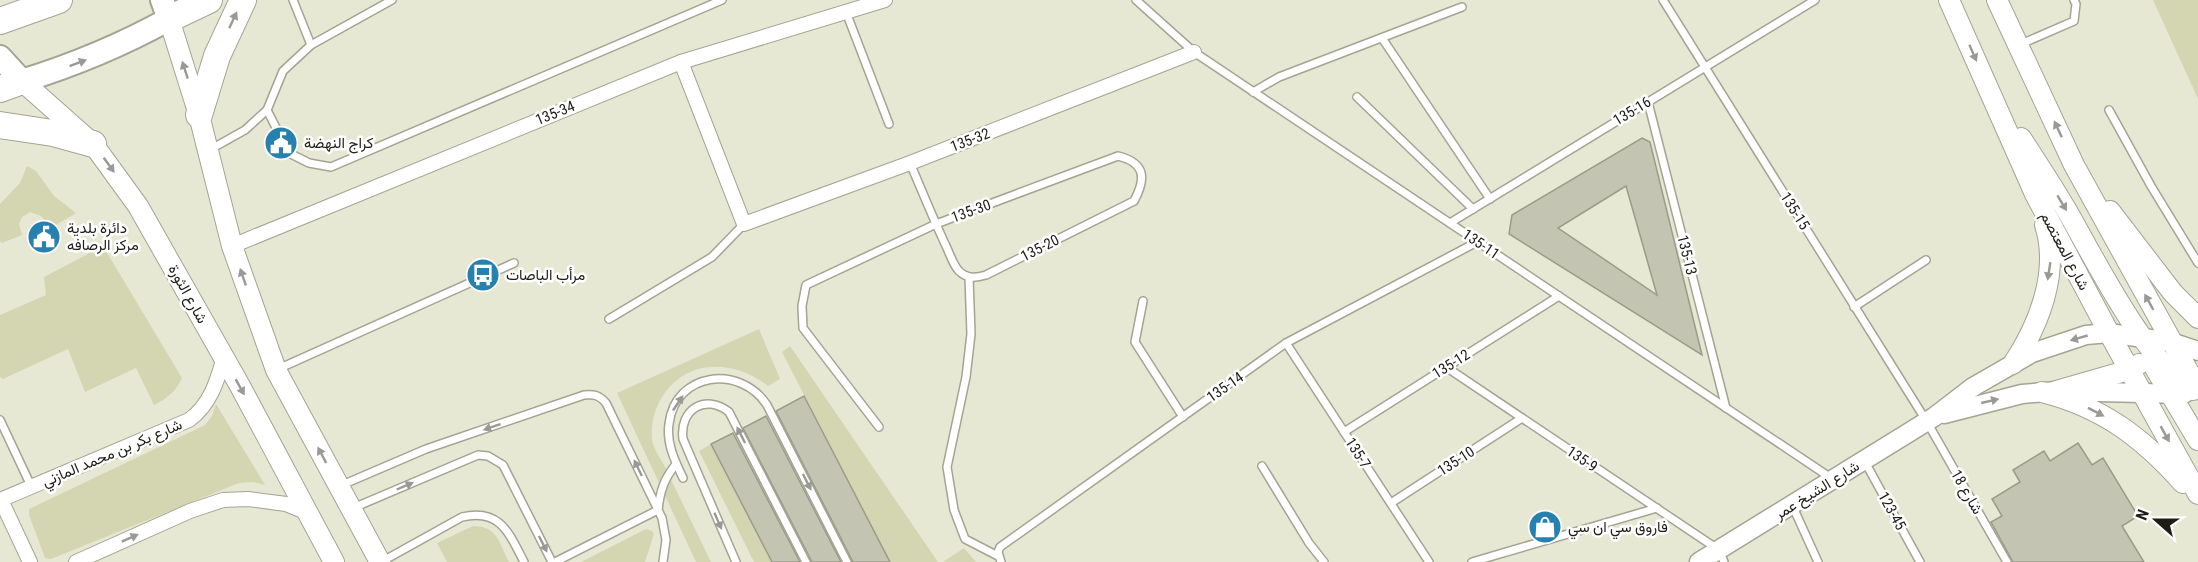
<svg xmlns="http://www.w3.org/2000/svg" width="2198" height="562" viewBox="0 0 2198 562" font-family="'Roboto Condensed',Vazirmatn,sans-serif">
<rect width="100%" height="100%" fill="#e7e8d4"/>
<g fill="#d4d6b2">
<path d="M2153,0H2198V99Z"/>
<path d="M27,166L36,171L54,196L76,213L51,228L41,216L30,212L22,217L19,224L22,235L2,243L0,241V204L20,183Z"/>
<path d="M103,246L182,378C176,391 168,398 154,405L136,368L85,392L68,349L3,379L0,377V315L46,295L44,277Z"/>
<path d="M759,329L780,379L768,386C747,370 721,362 695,370C667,380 650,409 652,438C652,447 661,459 665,467C680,499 696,530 711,562H696L617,393Z"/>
<path d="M790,346L938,562H890L782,352Z"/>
<path d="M216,404L265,485L253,482L239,483L51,559L45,558L29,515V509L205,425L212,416Z"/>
<path d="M711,444L772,562H754L699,451Z"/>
<path d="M473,526C498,526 499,543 509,562H447L437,543Z"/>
<path d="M646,529L652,531L654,534L645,562H581Z"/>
<path d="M964,548L976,562H943Z"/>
</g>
<g fill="#c3c5b2" stroke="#9a9b89" stroke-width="1.5" fill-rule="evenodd">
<path d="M1642,138L1650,142L1702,355L1509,234L1512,215ZM1626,186L1657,295L1558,228Z"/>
<path d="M804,396L890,562H853L776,411Z"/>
<path d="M766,416L841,562H812L743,428Z"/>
<path d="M733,433L800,562H772L711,444Z"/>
<path d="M2078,443L2092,465L2103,458L2138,516L2122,526L2144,562H2013L1991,522L2002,516L1992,499L2020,482L2013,470L2044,451L2050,461Z"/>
</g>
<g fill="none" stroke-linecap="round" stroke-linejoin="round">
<defs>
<g id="service">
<path d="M293,0L311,45"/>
<path d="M1136,0L1194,52L1831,478"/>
<path d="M1663,0L1927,422L2007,562"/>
<path d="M846,12L889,124"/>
<path d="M1382,38L1490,199"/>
<path d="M2021,44L2074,21L2076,4L2074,0"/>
<path d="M1253,92L1279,77L1462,7"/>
<path d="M1357,97L1473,209"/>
<path d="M1648,102L1726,408"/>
<path d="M267,110L289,153L309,163L331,167L722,0"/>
<path d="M2109,110L2151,186L2198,263"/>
<path d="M211,149L245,130L267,110L283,71L311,45L392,0"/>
<path d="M1450,223L1815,0"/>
<path d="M969,277L971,334L966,377L947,467L954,510L965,539L998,556"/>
<path d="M1143,301L1135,342L1183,417"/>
<path d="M1854,307L1926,260"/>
<path d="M609,319L712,257L744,224"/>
<path d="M1286,343L1429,562"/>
<path d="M1446,367L1719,550L1724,562"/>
<path d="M278,369L514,263"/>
<path d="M0,420L32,488"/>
<path d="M879,427L803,328L802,306L806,285L936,224L1118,156C1146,163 1146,179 1134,201L986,275C976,278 967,279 959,271C953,265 950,254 946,246C933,218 922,191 910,163"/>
<path d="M1344,432L1559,296"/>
<path d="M1865,462L1920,562"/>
<path d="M1262,466L1309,543L1324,562"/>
<path d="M683,478C675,461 666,443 669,424C675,372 740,364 767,405L847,562"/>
<path d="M342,485L426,449L584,395C594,394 599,395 606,403L662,518L666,540L663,562"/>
<path d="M1391,503L1522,418"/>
<path d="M1793,507L1818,562"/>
<path d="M353,508L478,455L488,456L503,465L552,562"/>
<path d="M381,562L462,517C500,508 509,533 524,562"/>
<path d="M555,562L658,510C660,491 664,479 676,464"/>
<path d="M736,562L683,439C679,410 705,393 729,412L806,562"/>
<path d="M1001,562L998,552L1000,547L1286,343L1477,242"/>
<path d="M1472,562L1657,508"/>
</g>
<g id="minor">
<path d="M681,62L744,224L910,163L1194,52"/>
<path d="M232,246L681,62L885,0"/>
<path d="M0,500L189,420C210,405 217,382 224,357"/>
<path d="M1,500L30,562"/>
<path d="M76,562L190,511L223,500L248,499L286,504L308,513"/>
</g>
<g id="tertiary">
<path d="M1944,414L2022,394L2056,391L2184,394"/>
<path d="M1699,562L1934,417L1973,387L2032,353L2086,335L2109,333L2171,342L2198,351"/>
</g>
<g id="secondary">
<path d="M1949,0L2035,194L2109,333L2198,494"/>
<path d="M1997,0L2074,165L2198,389"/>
<path d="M169,19L199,115L232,246L276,370L380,562"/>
<path d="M22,81L93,144L138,206L240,386L334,562"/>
<path d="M2021,138C2038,164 2055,190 2070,216C2096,262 2148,365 2193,390"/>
<path d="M2110,211L2173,293L2198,318"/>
<path d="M2013,364C2039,325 2060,272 2045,225"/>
<path d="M2155,368L2198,440"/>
<path d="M2056,391L2129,370L2139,364"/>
<path d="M2042,392C2102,407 2142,437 2183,483"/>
</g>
<path id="primary" d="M0,57L22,81C74,65 122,45 169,19L162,0"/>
<g id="motorway">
<path d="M169,19L209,0"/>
<path d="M0,21L59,0"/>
<path d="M0,89L22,81"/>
<path d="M199,115L217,56L243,0"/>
<path d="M0,125L53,133L93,144"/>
</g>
</defs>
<use href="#service" stroke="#a3a492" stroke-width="10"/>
<use href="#minor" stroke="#a3a492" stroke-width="16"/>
<use href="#tertiary" stroke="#a3a492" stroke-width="21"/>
<use href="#secondary" stroke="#a3a492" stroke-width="22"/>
<use href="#primary" stroke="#a3a492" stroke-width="26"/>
<use href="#motorway" stroke="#a3a492" stroke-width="28"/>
<use href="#service" stroke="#fff" stroke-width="7"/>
<use href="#minor" stroke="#fff" stroke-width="14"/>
<use href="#tertiary" stroke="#fff" stroke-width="18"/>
<use href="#secondary" stroke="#fff" stroke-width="20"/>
<use href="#primary" stroke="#fff" stroke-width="22"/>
<use href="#motorway" stroke="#fff" stroke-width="26"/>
</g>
<defs><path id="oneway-solid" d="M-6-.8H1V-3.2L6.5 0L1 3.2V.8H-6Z" transform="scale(1.5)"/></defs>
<g fill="#999996">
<use href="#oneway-solid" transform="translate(233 20) rotate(-65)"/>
<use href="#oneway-solid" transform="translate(1973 53) rotate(66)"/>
<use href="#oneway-solid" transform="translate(78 63) rotate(-21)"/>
<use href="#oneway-solid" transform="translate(185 70) rotate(-108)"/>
<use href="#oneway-solid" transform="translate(2058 129) rotate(-115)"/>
<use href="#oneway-solid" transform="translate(109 165) rotate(54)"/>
<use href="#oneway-solid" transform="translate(2062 203) rotate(59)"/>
<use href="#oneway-solid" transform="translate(2049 271) rotate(99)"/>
<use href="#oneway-solid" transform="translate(243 277) rotate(-109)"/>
<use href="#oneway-solid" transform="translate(2149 302) rotate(-119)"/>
<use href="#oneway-solid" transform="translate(2079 338) rotate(164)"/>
<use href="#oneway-solid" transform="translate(240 387) rotate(61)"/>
<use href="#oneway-solid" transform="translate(1990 401) rotate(-13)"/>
<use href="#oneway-solid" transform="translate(678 403) rotate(-56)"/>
<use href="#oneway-solid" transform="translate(2096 412) rotate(27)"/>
<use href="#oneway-solid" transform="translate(492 427) rotate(161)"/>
<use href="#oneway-solid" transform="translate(2165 434) rotate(61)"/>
<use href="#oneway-solid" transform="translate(741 435) rotate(-117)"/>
<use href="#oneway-solid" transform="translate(322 455) rotate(-118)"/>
<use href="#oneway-solid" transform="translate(638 468) rotate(-116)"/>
<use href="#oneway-solid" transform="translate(807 482) rotate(63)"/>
<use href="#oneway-solid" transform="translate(405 486) rotate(-23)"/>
<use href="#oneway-solid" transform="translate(718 521) rotate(66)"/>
<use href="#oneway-solid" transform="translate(130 538) rotate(-24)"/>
<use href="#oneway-solid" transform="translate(543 544) rotate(63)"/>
</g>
<defs>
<symbol id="civic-disc" viewBox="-11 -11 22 22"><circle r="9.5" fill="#2681af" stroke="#fff"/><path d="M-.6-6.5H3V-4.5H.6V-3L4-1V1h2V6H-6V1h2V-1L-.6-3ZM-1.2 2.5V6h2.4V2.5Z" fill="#fff"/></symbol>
<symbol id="bus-disc" viewBox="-11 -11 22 22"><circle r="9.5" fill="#2681af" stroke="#fff"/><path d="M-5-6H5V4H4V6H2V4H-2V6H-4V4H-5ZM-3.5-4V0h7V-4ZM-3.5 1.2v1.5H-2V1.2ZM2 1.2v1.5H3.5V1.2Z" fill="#fff"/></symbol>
<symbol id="shop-disc" viewBox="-11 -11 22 22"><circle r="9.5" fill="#2681af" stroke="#fff"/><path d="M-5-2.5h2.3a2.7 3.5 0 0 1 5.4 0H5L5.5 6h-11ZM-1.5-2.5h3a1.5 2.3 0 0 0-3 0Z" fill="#fff"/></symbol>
</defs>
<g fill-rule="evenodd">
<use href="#civic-disc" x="262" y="124" width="38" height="38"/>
<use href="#civic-disc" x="25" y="218" width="38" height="38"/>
<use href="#bus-disc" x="464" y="256" width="38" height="38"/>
<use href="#shop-disc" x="1526" y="508" width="38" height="38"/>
</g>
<g text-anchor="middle" stroke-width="5" stroke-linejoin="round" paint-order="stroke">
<g font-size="15" fill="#1d1d16" stroke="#fff">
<text transform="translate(1632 111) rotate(-31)" y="5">135-16</text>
<text transform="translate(555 113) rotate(-22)" y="5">135-34</text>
<text transform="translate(970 140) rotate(-21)" y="5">135-32</text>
<text transform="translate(971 211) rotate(-20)" y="5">135-30</text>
<text transform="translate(1795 211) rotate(58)" y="5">135-15</text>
<text transform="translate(1481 244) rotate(34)" y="5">135-11</text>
<text transform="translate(1040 248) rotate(-27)" y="5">135-20</text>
<text transform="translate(2065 251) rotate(62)" y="5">شارع المعتصم</text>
<text transform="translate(1687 255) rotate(76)" y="5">135-13</text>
<text transform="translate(188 294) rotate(61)" y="5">شارع الثورة</text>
<text transform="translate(1451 364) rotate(-32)" y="5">135-12</text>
<text transform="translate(1225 387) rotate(-35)" y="5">135-14</text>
<text transform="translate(112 453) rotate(-23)" y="5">شارع بكر بن محمد المازني</text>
<text transform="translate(1358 453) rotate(57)" y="5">135-7</text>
<text transform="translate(1582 459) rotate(34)" y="5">135-9</text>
<text transform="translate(1456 461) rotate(-33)" y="5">135-10</text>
<text transform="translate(1817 490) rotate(-32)" y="5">شارع الشيخ عمر</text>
<text transform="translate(1967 492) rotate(60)" y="5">شارع 18</text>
<text transform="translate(1892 511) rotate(61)" y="5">123-45</text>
</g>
<g font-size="15" fill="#1d1d16" stroke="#fff" text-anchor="start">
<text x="304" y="148">كراج النهضة</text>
<text x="67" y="233">دائرة بلدية<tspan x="67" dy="17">مركز الرصافه</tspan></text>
<text x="506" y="280">مرأب الباصات</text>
<text x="1568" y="532">فاروق سي ان سي</text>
</g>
</g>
<g transform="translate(2156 520) rotate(291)" stroke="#ffffff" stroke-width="4.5" paint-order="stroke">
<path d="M0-4.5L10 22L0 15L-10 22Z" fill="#1d1d16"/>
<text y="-9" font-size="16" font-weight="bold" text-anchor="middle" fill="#1d1d16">N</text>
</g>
</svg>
